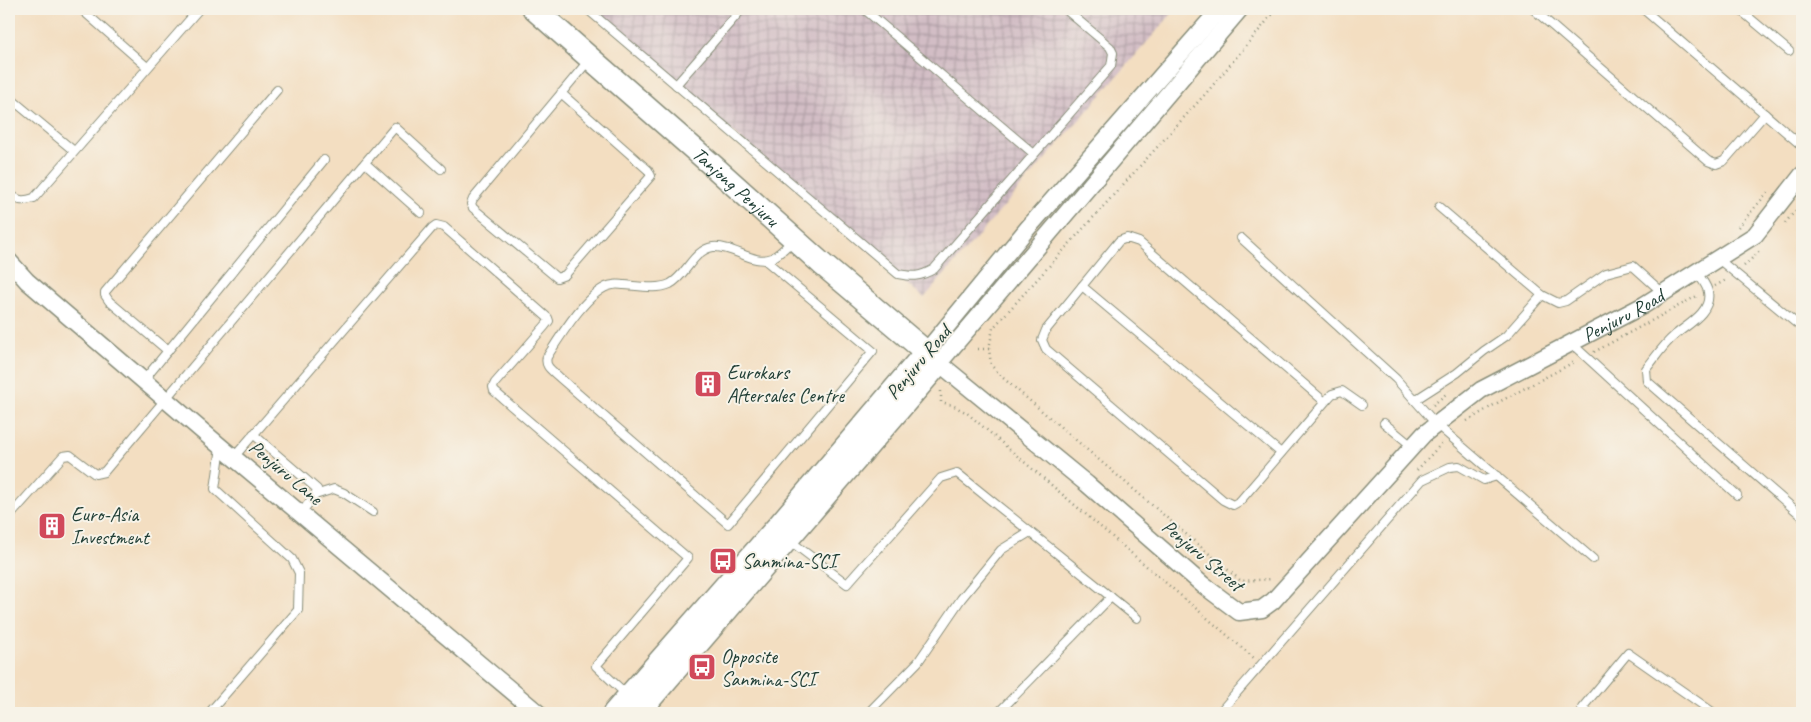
<svg xmlns="http://www.w3.org/2000/svg" width="1811" height="722" viewBox="0 0 1811 722" font-family="Caveat,sans-serif">
<defs>
<pattern id="industrial-grid" width="8" height="8" patternUnits="userSpaceOnUse" patternTransform="scale(1.25)"><rect width="8" height="8" fill="#d2bdc5"/><path d="M0 4h8M4 0v8" fill="none" stroke="#aa9ba1"/></pattern>
</defs>
<rect width="100%" height="100%" fill="#f7f3e8"/>
<filter id="ink" filterUnits="userSpaceOnUse"><feTurbulence type="fractalNoise" baseFrequency=".02" numOctaves="2"/><feDisplacementMap in="SourceGraphic" scale="10" xChannelSelector="R" yChannelSelector="G"/><feConvolveMatrix kernelMatrix="1 2 1 2 8 2 1 2 1" color-interpolation-filters="sRGB"/></filter>
<filter id="wash" filterUnits="userSpaceOnUse"><feTurbulence type="fractalNoise" baseFrequency=".0096" numOctaves="4" result="noise"/><feDisplacementMap in="SourceGraphic" scale="20" xChannelSelector="R" yChannelSelector="G"/><feGaussianBlur stdDeviation="1.12" result="paint"/><feColorMatrix in="noise" values="0 0 0 0 0 0 0 0 0 0 0 0 0 0 0 0 0 1.4 0 .05"/><feComposite in="paint" operator="in"/></filter>
<g filter="url(#wash)">
<rect width="100%" height="100%" fill="#f3dec1"/>
<path fill="url(#industrial-grid)" d="M590,9H1176L924,298Z"/>
</g>
<g filter="url(#ink)">
<g fill="none" stroke-linecap="round" stroke-linejoin="round">
<defs>
<g id="lane">
<path d="M81,9L147,67"/>
<path d="M587,9L898,274C913,277 920,277 934,269L1111,66L1113,53L1110,47L1065,9"/>
<path d="M864,9L1034,154"/>
<path d="M1533,9L1708,161L1716,164L1724,161L1765,114"/>
<path d="M1643,9L1802,146"/>
<path d="M1739,9L1789,51"/>
<path d="M676,85L742,9"/>
<path d="M561,93L648,170L651,176L565,275L557,278L473,208L471,204L473,199L589,60"/>
<path d="M9,97L74,151"/>
<path d="M365,163L421,213"/>
<path d="M9,193C18,201 22,202 34,198L199,9"/>
<path d="M1439,207L1542,295L1558,303L1566,301L1606,273L1633,266L1663,293"/>
<path d="M1241,238L1396,379L1436,424L1593,559"/>
<path d="M1717,258L1802,328"/>
<path d="M765,260L873,351L728,524L560,378C553,371 544,367 547,357C559,338 590,287 613,285C617,284 621,285 624,285C638,286 657,290 670,284C686,276 693,250 713,247C733,245 754,266 772,258C780,254 787,246 793,240"/>
<path d="M1697,272C1700,278 1707,285 1708,292C1712,313 1686,325 1674,336C1663,345 1655,358 1646,369L1647,381L1802,516"/>
<path d="M1082,286L1281,453"/>
<path d="M1571,343L1737,495"/>
<path d="M168,351L109,301L105,295V292L277,90"/>
<path d="M144,380L324,160"/>
<path d="M1415,400L1457,373L1484,351L1506,336L1542,295"/>
<path d="M1325,402L1139,242L1127,238L1119,241L1046,330L1042,340L1046,349L1223,500L1233,505L1240,501L1325,402L1332,394L1342,391L1362,405"/>
<path d="M1384,423L1413,447"/>
<path d="M253,434L317,489L315,495L301,513"/>
<path d="M234,457L432,228L436,225L444,227L548,318L549,321L545,326L495,383L493,387L494,391L688,558L596,666L627,695"/>
<path d="M315,495L334,489L344,493L373,512"/>
<path d="M9,517L63,456L70,455L95,474L104,472L395,127L441,169"/>
<path d="M789,540L847,584L941,478L957,473L1137,618"/>
<path d="M869,712L918,662L961,599L1001,550L1030,532"/>
<path d="M209,713L298,610L299,573L292,559L215,489L221,447"/>
<path d="M998,713L1111,597"/>
<path d="M1219,713L1422,480L1450,467L1459,466L1484,480L1497,476"/>
<path d="M1588,713L1582,708L1628,653L1714,713"/>
</g>
<g id="street">
<path id="s1" d="M1240,9L939,363L1087,484L1203,585L1239,612L1262,609L1273,601L1424,434L1481,390L1644,305L1755,235L1802,175"/>
<path d="M9,261L27,281L221,447L538,713"/>
<path d="M925,353L1027,229L1220,9"/>
</g>
<g id="secondary">
<path id="s2" d="M534,9L711,164L822,264L939,363L638,713"/>
<path d="M614,713L779,525L925,353"/>
</g>
</defs>
<use href="#lane" stroke="#898e7a" stroke-width="10"/>
<use href="#street" stroke="#898e7a" stroke-width="19"/>
<use href="#secondary" stroke="#898e7a" stroke-width="25"/>
<g stroke="#898e7a" stroke-width="2.5" stroke-dasharray="1 4" stroke-linecap="butt">
<path d="M1785,223L1802,203"/>
<path d="M1738,227L1769,191"/>
<path d="M1744,266L1762,249"/>
<path d="M1715,286L1728,279"/>
<path d="M978,349H989L991,365L1002,377L1241,581L1273,579"/>
<path d="M989,349L993,328L1208,91L1277,9"/>
<path d="M1594,352L1697,296"/>
<path d="M941,391V402L952,405L967,413L1254,658"/>
<path d="M1433,405L1446,394"/>
<path d="M1467,421L1499,402L1576,361"/>
<path d="M1417,470L1442,443"/>
</g>
<use href="#lane" stroke="#fff" stroke-width="8"/>
<use href="#street" stroke="#fff" stroke-width="16"/>
<use href="#secondary" stroke="#fff" stroke-width="22"/>
</g>
</g>
<defs>
<symbol id="building-square" viewBox="-11 -11 22 22"><rect x="-9" y="-9" width="18" height="18" rx="4" fill="#d1495b" stroke="#f7f3e8"/><path d="M-4-6H4V6H1V3H-1V6H-4ZM-2.5-4.3h1.7v1.8h-1.7ZM.8-4.3h1.7v1.8H.8ZM-2.5-1h1.7V.8h-1.7ZM.8-1h1.7V.8H.8Z" fill="#fff"/></symbol>
<symbol id="bus-square" viewBox="-11 -11 22 22"><rect x="-9" y="-9" width="18" height="18" rx="4" fill="#d1495b" stroke="#f7f3e8"/><path d="M-5-6H5V4H4V6H2V4H-2V6H-4V4H-5ZM-3.5-4V0h7V-4ZM-3.5 1.2v1.5H-2V1.2ZM2 1.2v1.5H3.5V1.2Z" fill="#fff"/></symbol>
</defs>
<g fill-rule="evenodd">
<use href="#building-square" x="692" y="368" width="32" height="32"/>
<use href="#building-square" x="36" y="510" width="32" height="32"/>
<use href="#bus-square" x="707" y="545" width="32" height="32"/>
<use href="#bus-square" x="686" y="651" width="32" height="32"/>
</g>
<g text-anchor="middle" stroke-width="4" stroke-linejoin="round" paint-order="stroke">
<g font-size="20" fill="#1f3d34" stroke="#f7f3e8">
<text dy="7" stroke="none"><textPath href="#s2" startOffset="269">Tanjong Penjuru</textPath></text>
<text dy="7" stroke="none"><textPath href="#s1" startOffset="1349">Penjuru Road</textPath></text>
<text transform="translate(918 362) rotate(-50)" y="7">Penjuru Road</text>
<text transform="translate(286 472) rotate(40)" y="7">Penjuru Lane</text>
<text transform="translate(1203 555) rotate(40)" y="7">Penjuru Street</text>
</g>
<g font-size="20" fill="#1f3d34" stroke="#f7f3e8" text-anchor="start">
<text x="727" y="379">Eurokars<tspan x="727" dy="23">Aftersales Centre</tspan></text>
<text x="71" y="521">Euro-Asia<tspan x="71" dy="23">Investment</tspan></text>
<text x="742" y="568">Sanmina-SCI</text>
<text x="721" y="663">Opposite<tspan x="721" dy="23">Sanmina-SCI</tspan></text>
</g>
</g>
<rect width="1811" height="722" fill="none" stroke="#f7f3e8" stroke-width="30"/>
</svg>
